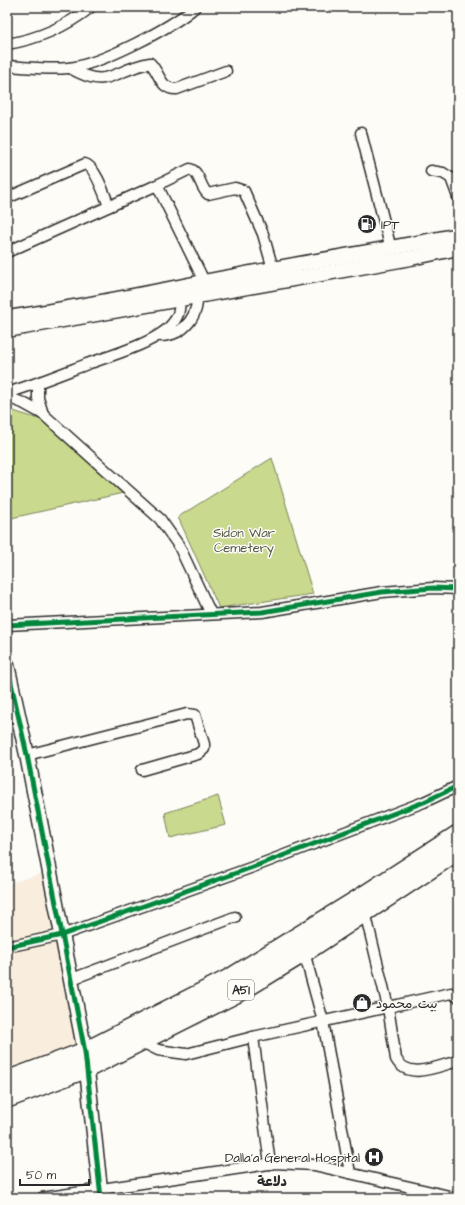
<svg xmlns="http://www.w3.org/2000/svg" width="465" height="1205" viewBox="0 0 465 1205" font-family="'Architects Daughter','Playpen Sans Arabic',sans-serif">
<rect width="100%" height="100%" fill="#fdfcf7"/>
<filter id="ink" filterUnits="userSpaceOnUse"><feTurbulence type="fractalNoise" baseFrequency=".025" numOctaves="2"/><feDisplacementMap in="SourceGraphic" scale="8" xChannelSelector="R" yChannelSelector="G"/><feConvolveMatrix kernelMatrix="1 2 1 2 8 2 1 2 1" color-interpolation-filters="sRGB"/></filter>
<g filter="url(#ink)">
<path fill="#f9eedd" d="M43,873L83,1047L7,1073V884Z"/>
<g fill="#c9d98d" stroke="#7a825c">
<path d="M7,409L42,420L123,493L7,519Z"/>
<path d="M272,458L313,594L219,608L178,517Z"/>
<path d="M218,796L226,825L170,838L165,813Z"/>
</g>
<g fill="none" stroke-linecap="round" stroke-linejoin="round">
<defs>
<g id="street">
<path d="M7,44C38,39 67,26 91,7"/>
<path d="M7,66C27,67 48,70 68,68C100,65 171,28 195,7"/>
<path d="M70,68C109,91 112,70 150,63C160,73 160,90 177,89L226,71"/>
<path d="M361,133L391,249"/>
<path d="M431,171L443,173L451,178L458,197"/>
<path d="M157,185L190,169C200,172 200,188 208,194L235,188L244,191L263,234L273,269"/>
<path d="M7,198L85,164C95,166 105,196 109,206"/>
<path d="M7,252L157,185L205,283"/>
<path d="M161,336C185,335 201,314 196,291"/>
<path d="M38,383V398L43,414"/>
<path d="M7,393C34,385 61,374 87,364C110,356 158,342 172,324C181,314 180,305 178,293"/>
<path d="M7,397L23,403L43,414L160,519L179,546L211,614"/>
<path d="M7,625L262,612L382,592L433,588L458,589"/>
<path d="M27,755L187,714L195,715L204,744V749L198,754L142,770"/>
<path d="M365,912L388,1007L396,1059C408,1081 438,1066 458,1061"/>
<path d="M7,947L62,935L253,867L424,802L458,786"/>
<path d="M304,952L323,1021L350,1173"/>
<path d="M72,979L235,917"/>
<path d="M253,1037L270,1164"/>
<path d="M140,1041L158,1050L186,1054L253,1037L451,993L458,997"/>
<path d="M42,1198L275,1163L314,1165L458,1198"/>
</g>
<g id="secondary">
<path d="M7,318C96,305 184,285 273,269C335,257 396,248 458,235"/>
<path d="M7,330L411,258L458,248"/>
<path d="M7,665L27,755L85,1052L101,1198"/>
</g>
<g id="highway">
<path d="M7,1081L85,1052L231,978L359,899L458,835"/>
<path d="M7,1098L87,1068L240,991L304,952L458,850"/>
</g>
</defs>
<use href="#street" stroke="#2b2b2b" stroke-width="13"/>
<use href="#secondary" stroke="#2b2b2b" stroke-width="17"/>
<use href="#highway" stroke="#2b2b2b" stroke-width="22"/>
<use href="#street" stroke="#fdfcf7" stroke-width="10"/>
<use href="#secondary" stroke="#fdfcf7" stroke-width="14"/>
<use href="#highway" stroke="#fdfcf7" stroke-width="19"/>
<defs>
<g id="cycleway">
<path d="M7,625L262,612L382,592L433,588L458,589"/>
<path d="M7,665L27,755L85,1052L101,1198"/>
<path d="M7,947L62,935L253,867L424,802L458,786"/>
</g>
</defs>
<use href="#cycleway" stroke="#fdfcf7" stroke-width="8"/>
<use href="#cycleway" stroke="#00873e" stroke-width="5"/>
</g>
</g>
<defs>
<symbol id="fuel-disc" viewBox="-11 -11 22 22"><circle r="9.5" fill="#2b2b2b" stroke="#fdfcf7"/><path d="M-5.5-6h7V0h2V4h1.3V-2.5L3-4.5l.8-.8L6-3V5H2.5V1h-1V6h-7ZM-4.2-4.7v3.2H.2V-4.7Z" fill="#fff"/></symbol>
<symbol id="shop-disc" viewBox="-11 -11 22 22"><circle r="9.5" fill="#2b2b2b" stroke="#fdfcf7"/><path d="M-5-2.5h2.3a2.7 3.5 0 0 1 5.4 0H5L5.5 6h-11ZM-1.5-2.5h3a1.5 2.3 0 0 0-3 0Z" fill="#fff"/></symbol>
<symbol id="hospital-disc" viewBox="-11 -11 22 22"><circle r="9.5" fill="#2b2b2b" stroke="#fdfcf7"/><path d="M-5-5h3v3.5h4V-5h3V5h-3V1.5h-4V5h-3Z" fill="#fff"/></symbol>
</defs>
<g fill-rule="evenodd">
<use href="#fuel-disc" x="356" y="213" width="22" height="22"/>
<use href="#shop-disc" x="351" y="992" width="22" height="22"/>
<use href="#hospital-disc" x="363" y="1146" width="22" height="22"/>
</g>
<g text-anchor="middle" stroke-width="3" stroke-linejoin="round" paint-order="stroke">
<rect fill="#fdfcf7" stroke="#6a6a68" stroke-width="1" x="228" y="980" width="26" height="20" rx="3"/>
<g font-size="12" font-weight="bold" fill="#2b2b2b">
<text x="241" y="994">A51</text>
</g>
<g font-size="13" fill="#2b2b2b" stroke="#fdfcf7" text-anchor="start">
<text x="381" y="229">IPT</text>
<text x="376" y="1008">بيت محمود</text>
<text x="360" y="1162" text-anchor="end">Dalla'a General Hospital</text>
</g>
<g font-size="13" fill="#525644" stroke="#fdfcf7">
<text x="244" y="537">Sidon War<tspan x="244" dy="15">Cemetery</tspan></text>
</g>
<g font-size="14" font-weight="bold" fill="#2b2b2b" stroke="#fdfcf7">
<text x="272" y="1186">دلاعة</text>
</g>
</g>
<rect width="465" height="1205" fill="none" stroke="#fdfcf7" stroke-width="24"/>
<rect x="12" y="12" width="441" height="1181" fill="none" stroke="#2b2b2b" stroke-width="1.5" filter="url(#ink)"/>
<path d="M20 1179v6h69v-6" fill="none" stroke="#2b2b2b" stroke-width="2"/>
<text x="26" y="1179" font-size="12" fill="#2b2b2b" stroke="#fdfcf7" stroke-width="3" paint-order="stroke">50 m</text>
</svg>
